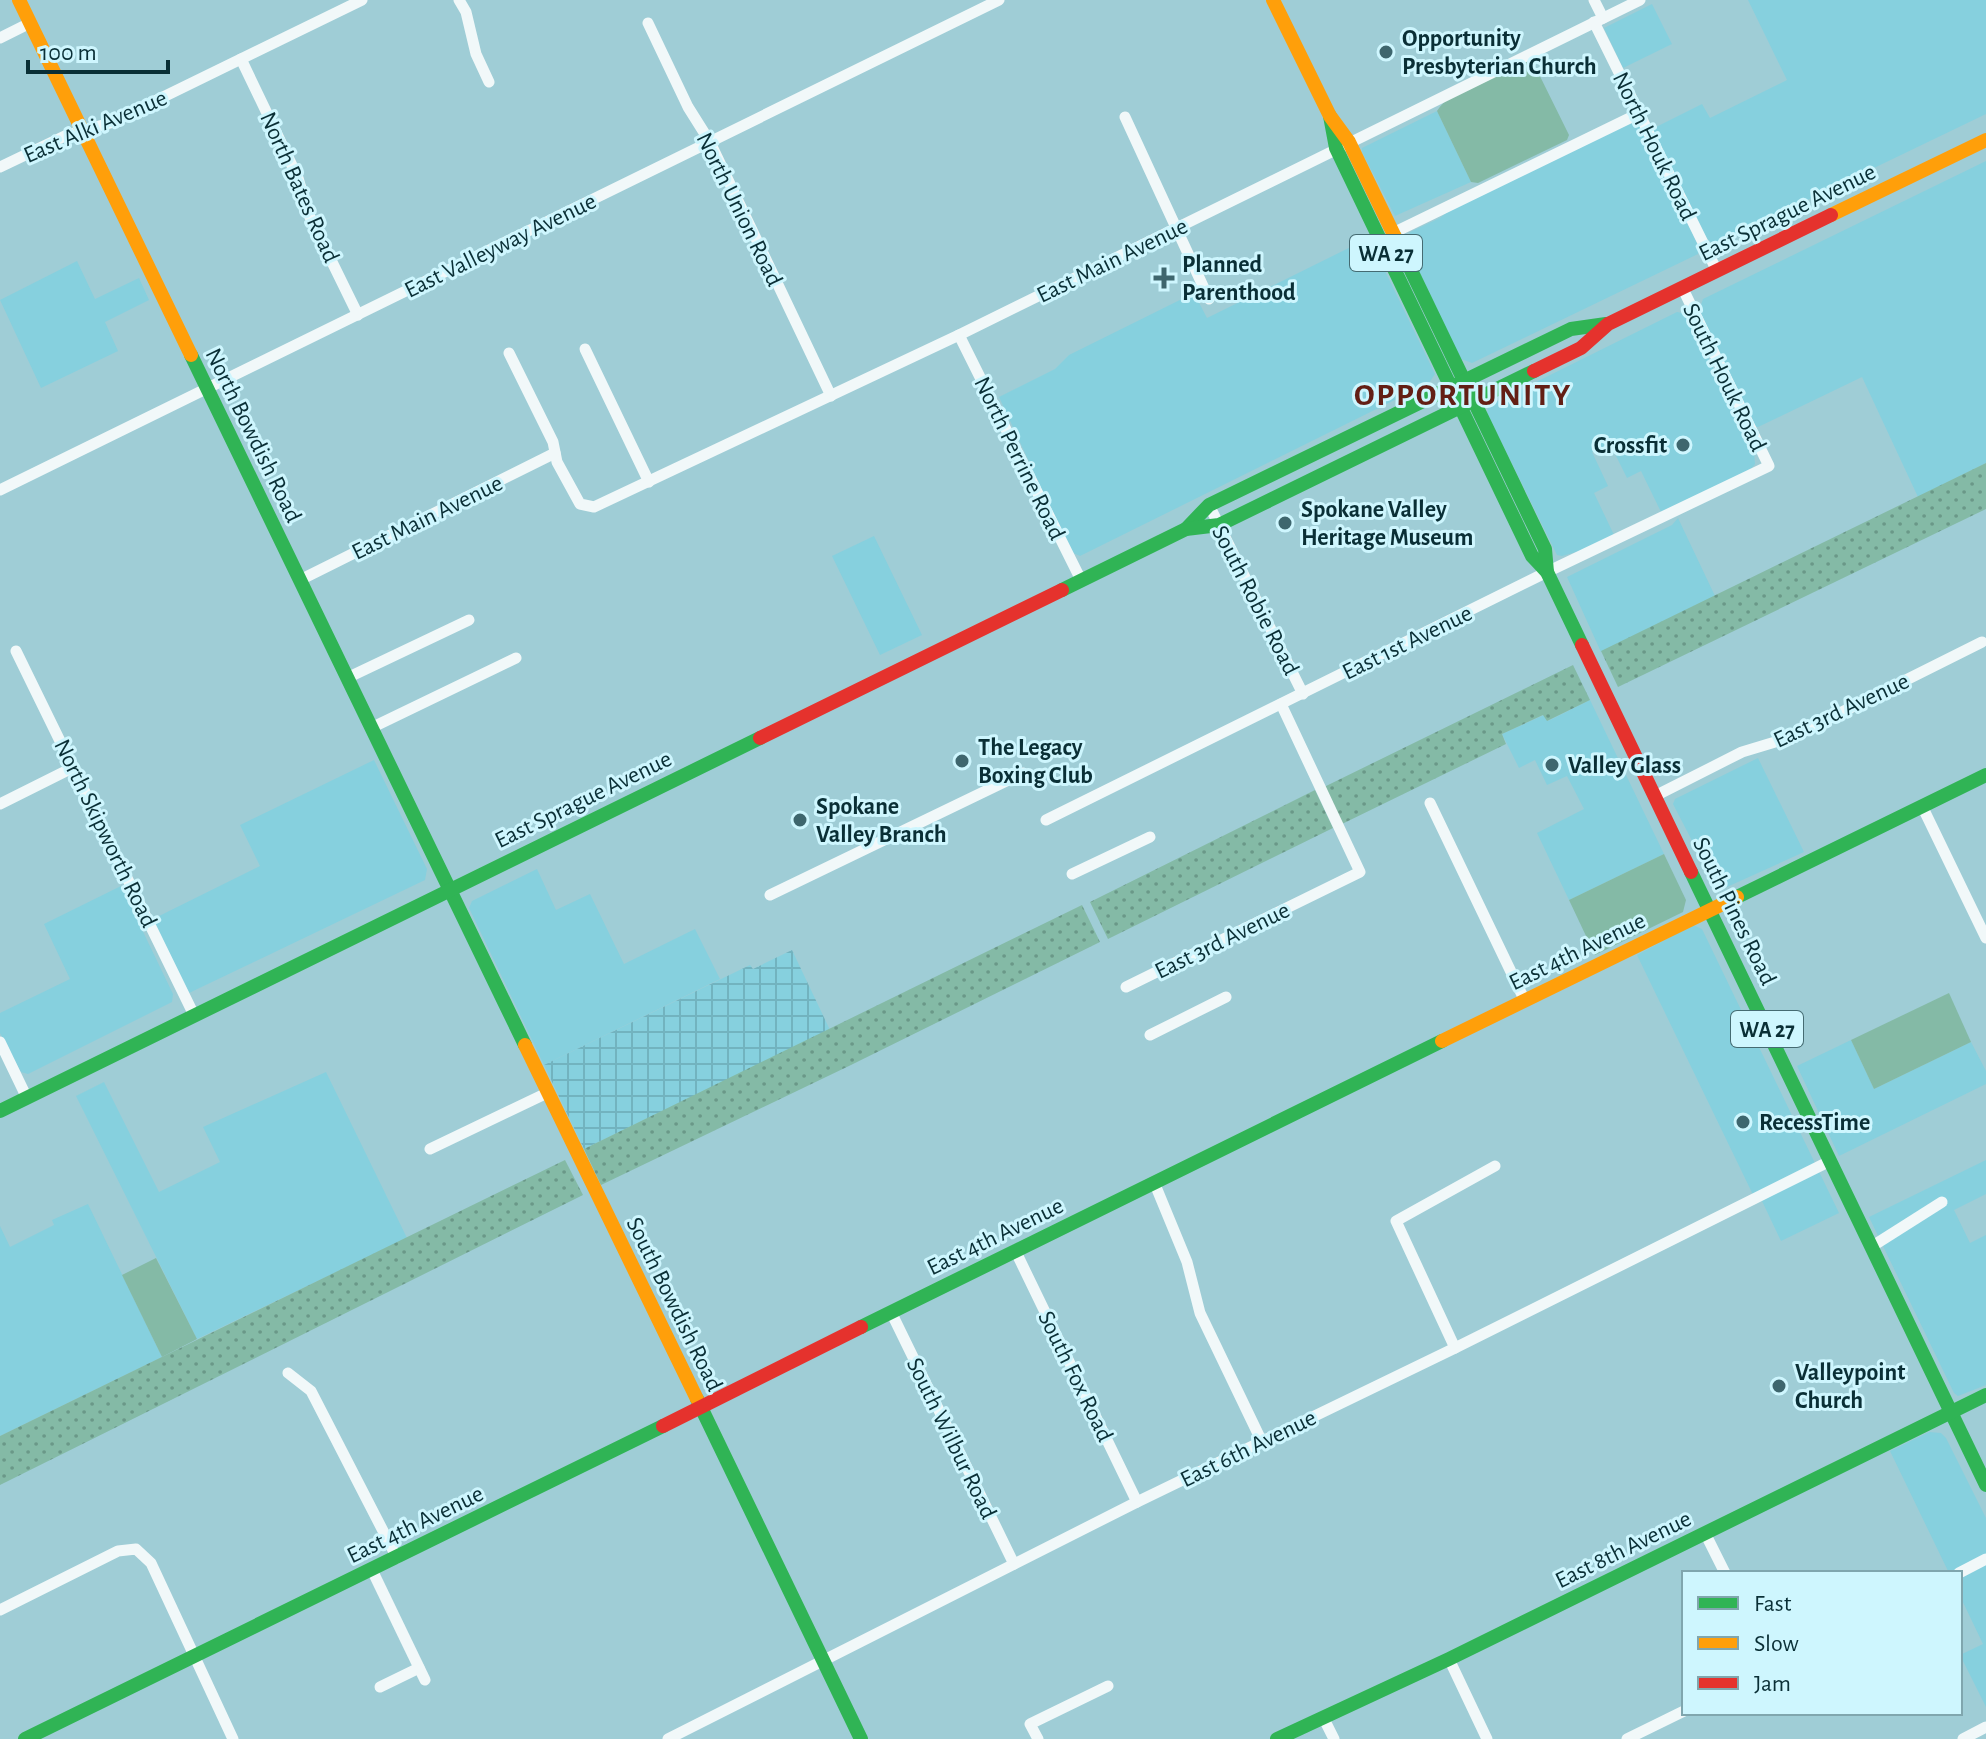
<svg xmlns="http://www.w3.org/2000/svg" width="1986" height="1739" viewBox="0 0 1986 1739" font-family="'Alegreya Sans',sans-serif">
<defs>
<pattern id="industrial-grid" width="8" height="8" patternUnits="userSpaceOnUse" patternTransform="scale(2)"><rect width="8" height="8" fill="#86d0de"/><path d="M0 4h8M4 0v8" fill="none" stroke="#72b3bf"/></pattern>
<pattern id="park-dots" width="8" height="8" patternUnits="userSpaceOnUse" patternTransform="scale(2)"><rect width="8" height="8" fill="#84baa6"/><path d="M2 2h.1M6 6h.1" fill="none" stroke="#6a9888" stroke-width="1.8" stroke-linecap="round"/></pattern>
</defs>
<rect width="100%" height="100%" fill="#9fcdd6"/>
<g fill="#86d0de">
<path d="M1748,0H1986V114L1714,245L1704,236L1652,129L1702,104L1710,118L1787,80Z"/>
<path d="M1652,4L1672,44L1623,68L1604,28Z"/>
<path d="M1437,111L1471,182L1395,216L1362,152V148Z"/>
<path d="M1630,122L1642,126L1698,245V254L1472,363L1461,359L1406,244L1410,232L1440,218L1456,205Z"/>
<path d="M1986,161V463L1918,497L1862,377L1758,427L1754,426L1699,311L1703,299Z"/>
<path d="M1369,238L1435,374L1429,383L1080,556L1071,552L999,397L1055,369L1069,355L1194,293L1207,318Z"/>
<path d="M77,261L95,299L139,278L149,300L105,322L118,351L41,388L0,300Z"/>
<path d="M1677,312L1687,314L1754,452L1755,464L1751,469L1661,512L1641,471L1627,478L1610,444L1592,452L1608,486L1594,493L1614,535L1583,550L1562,556L1557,555L1487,413L1488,406Z"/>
<path d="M1678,518L1715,596L1601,652L1567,577L1672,525Z"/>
<path d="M874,536L922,635L880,655L832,556Z"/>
<path d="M1590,700L1664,854L1569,900L1537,833L1584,809L1567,776L1547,785L1535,760L1519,768L1502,734L1544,715L1548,721Z"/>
<path d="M1758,758L1804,852L1718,891L1673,804L1675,799Z"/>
<path d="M374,760L427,869L425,880L189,993L151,920L260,866L240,825Z"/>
<path d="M537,869L556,910L590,894L624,964L695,929L720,979L544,1065L469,908L472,901Z"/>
<path d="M121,886L173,994L172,1002L28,1074L21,1072L0,1033V1013L70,979L44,924Z"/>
<path d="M1693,925L1702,929L1839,1213L1781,1241L1762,1201L1757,1203L1637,955Z"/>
<path d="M1851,1040L1874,1089L1971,1042L1986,1071V1084L1839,1156L1797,1066Z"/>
<path d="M326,1072L407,1238L197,1339L76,1096L104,1082L159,1192L220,1162L203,1127Z"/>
<path d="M1986,1160V1194L1954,1210L1970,1243L1986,1235V1385L1958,1396L1954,1393L1869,1217Z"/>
<path d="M88,1204L162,1357L0,1436V1226L10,1247L54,1225L52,1220Z"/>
<path d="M1929,1432L1941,1433L1946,1438L1986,1518V1707L1960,1655L1983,1644L1960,1596V1573H1949L1890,1451Z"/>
</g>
<path fill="url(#industrial-grid)" d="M792,950L830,1030L584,1149L544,1065L750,965L753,969Z"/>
<g fill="#84baa6">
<path d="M1530,56L1569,135L1567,140L1478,183L1471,182L1437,111C1451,88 1505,69 1530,56Z"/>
<path d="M1664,854L1686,900L1683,912L1595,955L1569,900Z"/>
<path d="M1949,993L1971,1042L1874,1089L1851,1040Z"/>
<path d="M156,1258L197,1339L162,1357L122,1275Z"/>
</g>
<g fill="url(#park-dots)">
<path d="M1986,463V509L1618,687L1601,651Z"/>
<path d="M1573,665L1590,700L1547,721L1543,715L1502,734L1506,744L1342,824L1324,787Z"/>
<path d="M1315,790L1333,828L1108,939L1090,902Z"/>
<path d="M1082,905L1100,942L851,1065L601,1185L584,1149Z"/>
<path d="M565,1160L583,1195L0,1485V1436Z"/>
</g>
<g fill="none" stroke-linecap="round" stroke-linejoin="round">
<g stroke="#f1f8f9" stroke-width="11">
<path d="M459,0L466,12L476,54L489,82"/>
<path d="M1594,0L1603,18"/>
<path d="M1594,22L1717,271"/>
<path d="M648,23L688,107L710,142L831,396"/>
<path d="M0,38L30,23"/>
<path d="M241,59L298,178L309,215L358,315"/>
<path d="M1125,117L1209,299"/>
<path d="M0,167L67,135L110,123L362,0"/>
<path d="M1393,233L1640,113"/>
<path d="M959,335L1081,580"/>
<path d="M585,349L649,482"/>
<path d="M509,353L553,442L557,462L580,504L594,507L959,335L1640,0"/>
<path d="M0,490L999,0"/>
<path d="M1209,505L1303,694"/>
<path d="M300,580L555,453"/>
<path d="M16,651L194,1015"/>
<path d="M347,678L469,620"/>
<path d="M371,728L516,658"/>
<path d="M1655,796L1742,752L1792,737L1982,642"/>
<path d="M1430,803L1525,1001"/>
<path d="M0,804L74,767"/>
<path d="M1922,806L1986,938"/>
<path d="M1046,820L1547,572L1769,466L1682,287"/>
<path d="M1072,874L1150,837"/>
<path d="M770,895L1023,773"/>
<path d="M1126,987L1360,872L1281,704"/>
<path d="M1150,1035L1226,997"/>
<path d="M0,1042L27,1098"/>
<path d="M430,1149L547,1093"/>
<path d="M1154,1182L1187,1262L1200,1313L1262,1442"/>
<path d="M1871,1247L1942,1202"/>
<path d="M1015,1250L1137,1502"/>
<path d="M891,1312L1014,1564"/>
<path d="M1455,1348L1396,1221L1495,1166"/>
<path d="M288,1373L311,1391L397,1558"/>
<path d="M1705,1533L1725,1573"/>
<path d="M372,1570L425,1680"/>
<path d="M1959,1573L1986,1559"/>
<path d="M0,1610L118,1551L136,1549L151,1563L233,1739"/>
<path d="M1449,1659L1487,1739"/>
<path d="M380,1687L419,1668"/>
<path d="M1323,1717L1334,1739"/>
<path d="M668,1739L1137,1502L1455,1348L1830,1161"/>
<path d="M1038,1739L1030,1724L1108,1686"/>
<path d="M1627,1739L1684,1711"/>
<path d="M1963,1739L1986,1727"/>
</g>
<g stroke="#30b455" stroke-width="14">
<path d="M1330,116L1336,148L1532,556L1547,572L1582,645"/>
<path d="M1395,237L1545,549L1547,572"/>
<path d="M191,355L525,1045"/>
<path d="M1186,529L1209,505L1571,329L1606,324"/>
<path d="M1062,590L1186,529L1219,525L1534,371"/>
<path d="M1691,872L1986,1485"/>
<path d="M1737,897L1986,775"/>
<path d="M0,1111L760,738"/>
<path d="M861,1327L1442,1041"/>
<path d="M697,1399L861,1739"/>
<path d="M25,1739L663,1426"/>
<path d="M1277,1739L1449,1659L1986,1395"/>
</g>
<g stroke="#ff9f0a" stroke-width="14">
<path d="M19,0L191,355"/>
<path d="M1273,0L1330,116L1349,142L1395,237"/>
<path d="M1831,215L1986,140"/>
<path d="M1442,1041L1737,897"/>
<path d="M525,1045L697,1399"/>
</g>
<g stroke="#e5322d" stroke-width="14">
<path d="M1534,371L1581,348L1608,324L1831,215"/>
<path d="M1582,645L1691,872"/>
<path d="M760,738L1062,590"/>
<path d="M663,1426L861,1327"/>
</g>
</g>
<g fill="#3e666e" stroke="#cef6fe" stroke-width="3">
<circle cx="1386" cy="52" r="8"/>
<path d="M1160 266h8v8h8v8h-8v8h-8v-8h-8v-8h8z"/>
<circle cx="1683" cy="445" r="8"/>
<circle cx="1285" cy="523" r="8"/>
<circle cx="962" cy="761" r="8"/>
<circle cx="1552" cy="765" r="8"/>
<circle cx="800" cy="820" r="8"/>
<circle cx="1743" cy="1122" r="8"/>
<circle cx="1779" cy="1386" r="8"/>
</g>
<g text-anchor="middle" stroke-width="6" stroke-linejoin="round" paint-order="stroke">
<g fill="#cef6fe" stroke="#456b72" stroke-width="2">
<rect x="1350" y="235" width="72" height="36" rx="6"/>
<rect x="1731" y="1011" width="72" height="36" rx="6"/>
</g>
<g font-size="22" font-weight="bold" fill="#0a2f36">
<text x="1386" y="261">WA 27</text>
<text x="1767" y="1037">WA 27</text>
</g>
<g font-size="24" font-weight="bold" fill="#0a2f36" stroke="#cef6fe" text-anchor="start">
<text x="1402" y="46">Opportunity<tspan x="1402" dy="28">Presbyterian Church</tspan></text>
<text x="1182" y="272">Planned<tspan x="1182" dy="28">Parenthood</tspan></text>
<text x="1667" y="453" text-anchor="end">Crossfit</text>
<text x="1301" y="517">Spokane Valley<tspan x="1301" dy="28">Heritage Museum</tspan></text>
<text x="978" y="755">The Legacy<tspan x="978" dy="28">Boxing Club</tspan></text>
<text x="1568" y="773">Valley Glass</text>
<text x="816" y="814">Spokane<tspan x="816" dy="28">Valley Branch</tspan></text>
<text x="1759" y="1130">RecessTime</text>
<text x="1795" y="1380">Valleypoint<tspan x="1795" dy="28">Church</tspan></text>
</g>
<g font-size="24" fill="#0a2f36" stroke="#cef6fe">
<text transform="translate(95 126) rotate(-23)" y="8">East Alki Avenue</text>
<text transform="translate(1655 146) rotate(64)" y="8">North Houk Road</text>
<text transform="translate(300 187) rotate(66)" y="8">North Bates Road</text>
<text transform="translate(740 209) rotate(64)" y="8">North Union Road</text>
<text transform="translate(1787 212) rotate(-26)" y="8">East Sprague Avenue</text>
<text transform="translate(500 245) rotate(-26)" y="8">East Valleyway Avenue</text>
<text transform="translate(1112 260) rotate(-26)" y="8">East Main Avenue</text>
<text transform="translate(1725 377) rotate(64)" y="8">South Houk Road</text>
<text transform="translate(254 435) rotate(64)" y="8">North Bowdish Road</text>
<text transform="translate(1020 458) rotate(64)" y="8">North Perrine Road</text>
<text transform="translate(427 517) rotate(-26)" y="8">East Main Avenue</text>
<text transform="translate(1256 600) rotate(63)" y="8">South Robie Road</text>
<text transform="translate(1407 642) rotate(-26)" y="8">East 1st Avenue</text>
<text transform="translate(1841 710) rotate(-25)" y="8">East 3rd Avenue</text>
<text transform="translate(583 799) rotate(-26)" y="8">East Sprague Avenue</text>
<text transform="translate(106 833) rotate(64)" y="8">North Skipworth Road</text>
<text transform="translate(1735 911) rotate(64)" y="8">South Pines Road</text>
<text transform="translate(1222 940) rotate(-26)" y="8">East 3rd Avenue</text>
<text transform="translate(1577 951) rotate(-26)" y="8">East 4th Avenue</text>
<text transform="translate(995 1236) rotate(-26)" y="8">East 4th Avenue</text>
<text transform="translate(675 1304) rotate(64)" y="8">South Bowdish Road</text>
<text transform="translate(1076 1376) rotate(64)" y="8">South Fox Road</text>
<text transform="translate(952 1438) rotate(64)" y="8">South Wilbur Road</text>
<text transform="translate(1248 1448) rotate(-26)" y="8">East 6th Avenue</text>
<text transform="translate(415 1524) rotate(-26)" y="8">East 4th Avenue</text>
<text transform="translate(1623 1549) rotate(-26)" y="8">East 8th Avenue</text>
</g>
<g font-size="32" font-weight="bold" letter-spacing="2" fill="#631f15" stroke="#cef6fe">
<text x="1463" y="405">OPPORTUNITY</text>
</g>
</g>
<rect x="1682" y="1571" width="280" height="144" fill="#cef6fe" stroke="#80a6ae" stroke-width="2"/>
<rect x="1698" y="1597" width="40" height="12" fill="#30b455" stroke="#80a6ae" stroke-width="2"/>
<text x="1754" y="1611" font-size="24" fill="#0a2f36">Fast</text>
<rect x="1698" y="1637" width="40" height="12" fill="#ff9f0a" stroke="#80a6ae" stroke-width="2"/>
<text x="1754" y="1651" font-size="24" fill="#0a2f36">Slow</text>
<rect x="1698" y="1677" width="40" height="12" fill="#e5322d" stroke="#80a6ae" stroke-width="2"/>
<text x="1754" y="1691" font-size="24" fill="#0a2f36">Jam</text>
<path d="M28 60v12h140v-12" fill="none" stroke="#0a2f36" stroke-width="4"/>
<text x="40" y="60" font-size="24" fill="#0a2f36" stroke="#cef6fe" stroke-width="6" paint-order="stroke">100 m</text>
</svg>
